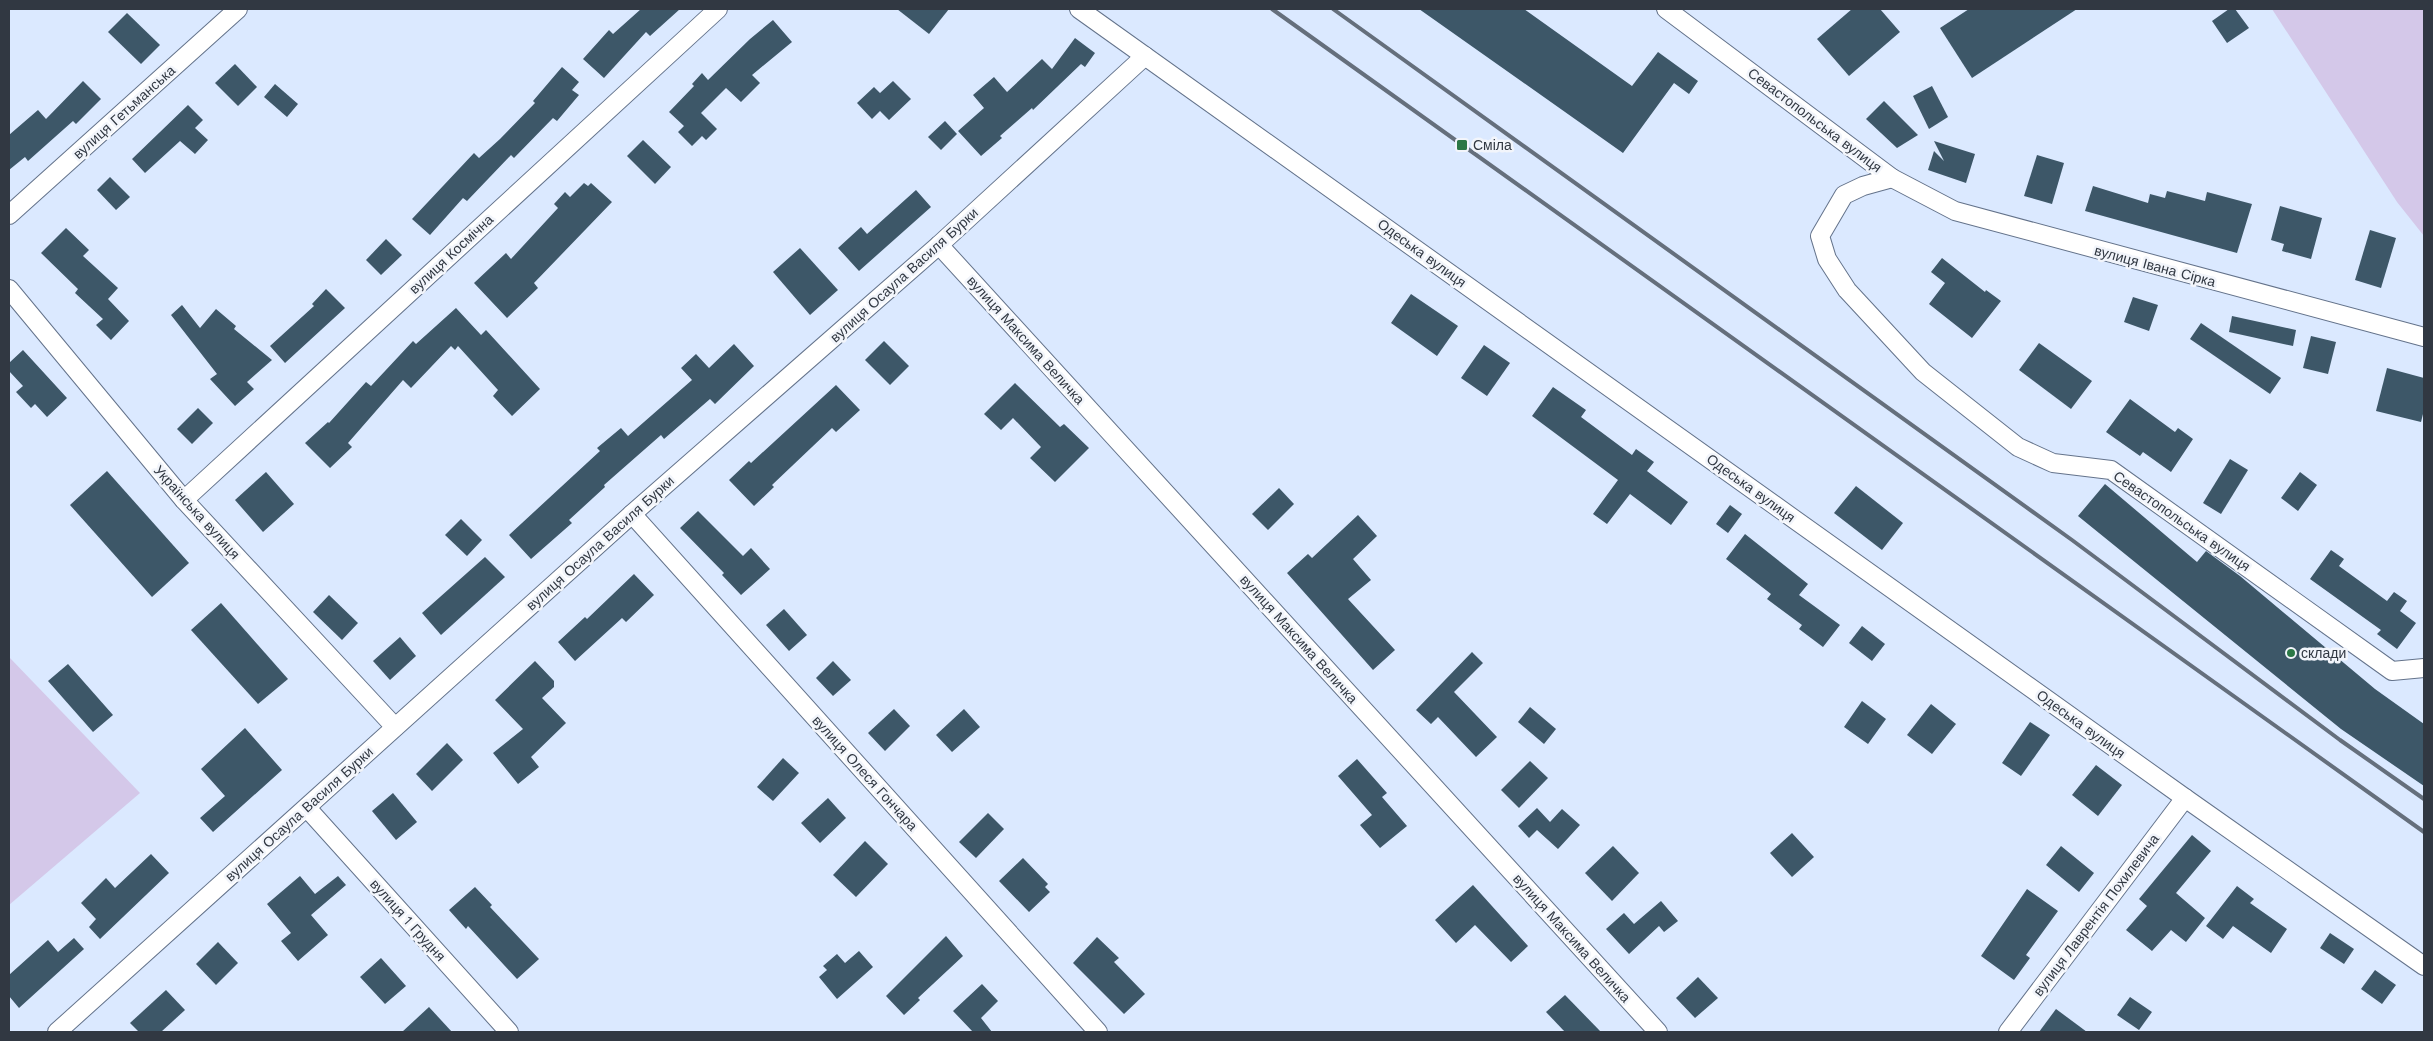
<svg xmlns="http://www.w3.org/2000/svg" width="2433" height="1041" viewBox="0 0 2433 1041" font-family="'Work Sans',sans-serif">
<rect width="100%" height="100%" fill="#dbe9ff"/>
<g fill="#d4c8e9">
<path d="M2272,9H2424V236L2397,202Z"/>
<path d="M9,657L140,793L9,905Z"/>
</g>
<g fill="#3d5768">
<path d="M641,9H680L650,36L646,32L604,78L583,59L609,30L613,34Z"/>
<path d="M897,9H949L929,34Z"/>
<path d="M1419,9H1524L1632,86L1658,52L1698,81L1689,94L1674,83L1623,153Z"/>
<path d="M1852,9H1880L1900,32L1849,76L1817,39Z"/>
<path d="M1969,9H2077L1972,78L1940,28Z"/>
<path d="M2229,9H2235L2249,28L2227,43L2212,21Z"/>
<path d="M127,13L160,45L141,64L108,32Z"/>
<path d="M773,20L792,42L752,75L760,83L741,102L726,88L701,113L717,129L706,140L702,136L692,146L678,132L684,126L669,112L694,86L692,84L702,73L708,80L750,39Z"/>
<path d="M1075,38L1095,53L1085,67L1081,64L1033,110L1032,108L1000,136L1002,138L981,156L958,131L984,108L973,95L994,77L1007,92L1042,59L1052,69Z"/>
<path d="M235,64L257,87L238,106L215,83Z"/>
<path d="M562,67L579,82L572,90L579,95L557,121L553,118L514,158L511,155L467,201L463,198L430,235L412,219L474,153L479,158L500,139L535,103L533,101Z"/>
<path d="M83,81L101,99L76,124L73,121L28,161L25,157L9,170V135L38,110L46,119Z"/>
<path d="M893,81L911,99L889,120L880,111L872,119L857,103L874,87L880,93Z"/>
<path d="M275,84L298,104L287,117L264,97Z"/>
<path d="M1932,86L1948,117L1929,129L1913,96Z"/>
<path d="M1884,101L1918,135L1897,148L1866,119Z"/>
<path d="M188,105L203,120L195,128L208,140L195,154L180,141L145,173L132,159Z"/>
<path d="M945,121L957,134L941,150L928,137Z"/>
<path d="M643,140L671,167L655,184L627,156Z"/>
<path d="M1934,141L1975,154L1966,183L1928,170L1934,151L1944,161Z"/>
<path d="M2037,155L2064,163L2052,204L2024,196Z"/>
<path d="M110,177L130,197L116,210L97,190Z"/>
<path d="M584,183L588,186L591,183L612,202L534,283L538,288L507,318L474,283L506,253L511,259L558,208L554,204L565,192L570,197Z"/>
<path d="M2093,186L2148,203L2150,194L2165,198L2167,191L2205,201L2207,192L2252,204L2237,253L2085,211Z"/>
<path d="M916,190L931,207L859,271L838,248L861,227L867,234Z"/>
<path d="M2280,206L2322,218L2311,259L2282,251L2284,244L2271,240Z"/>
<path d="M66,228L89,250L83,256L118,288L108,299L129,321L111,340L96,325L103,319L75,293L78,289L41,253Z"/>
<path d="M2370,230L2396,238L2381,288L2355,280Z"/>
<path d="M386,239L402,255L381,275L366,260Z"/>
<path d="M800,248L838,290L810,315L773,272Z"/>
<path d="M1942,258L1985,292L1986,290L2001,301L1972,338L1929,304L1945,283L1931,272Z"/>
<path d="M326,289L345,308L285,363L270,346L314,306L312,304Z"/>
<path d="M1411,294L1458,326L1437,356L1391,323Z"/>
<path d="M2133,297L2158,305L2149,331L2124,322Z"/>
<path d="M182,305L200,328L216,309L236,326L234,329L272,360L247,382L254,389L235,406L210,379L217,374L171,315Z"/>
<path d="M456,308L481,335L486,330L540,389L512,416L493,396L498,390L458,346L455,350L451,346L411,388L403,380L348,443L352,447L330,468L305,443L328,422L329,423L366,382L371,386L413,341L416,344Z"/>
<path d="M2232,316L2296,330L2293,346L2229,332Z"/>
<path d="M2201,323L2281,378L2270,394L2190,339Z"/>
<path d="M2311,336L2336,342L2328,374L2303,368Z"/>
<path d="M884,341L909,366L890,385L865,360Z"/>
<path d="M2039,343L2092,381L2071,409L2019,370Z"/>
<path d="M734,344L754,366L715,404L710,399L664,439L661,435L604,485L605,487L569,520L572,523L531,559L509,535L600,451L597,448L621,428L628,436L692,380L681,368L696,354L709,368Z"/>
<path d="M1484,345L1510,363L1487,396L1461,378Z"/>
<path d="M23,350L67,398L47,417L35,404L31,408L16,392L23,386L9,371V363Z"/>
<path d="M2387,368L2424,378V410L2421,422L2376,411Z"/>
<path d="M1015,383L1060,427L1064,424L1089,448L1055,482L1030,458L1041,447L1013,418L1001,430L984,414Z"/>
<path d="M836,385L860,410L836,432L832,428L772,485L774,487L754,506L729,480L749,461L751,463Z"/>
<path d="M1553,387L1586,410L1581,417L1632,455L1636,449L1654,462L1647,471L1688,502L1671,525L1630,494L1607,524L1593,514L1618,480L1532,416Z"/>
<path d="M2130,399L2175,432L2178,428L2193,439L2171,472L2143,452L2140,456L2106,432Z"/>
<path d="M198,408L213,423L192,444L177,429Z"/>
<path d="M2230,459L2248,470L2221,514L2203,503Z"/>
<path d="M107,471L189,563L152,597L70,505Z"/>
<path d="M266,472L294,504L263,532L235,500Z"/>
<path d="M2300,472L2317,485L2298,511L2281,498Z"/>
<path d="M2105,484L2197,562L2206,551L2240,576L2375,689L2424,724V786L2341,729L2078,516Z"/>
<path d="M1856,486L1903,523L1882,550L1834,513Z"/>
<path d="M1279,488L1294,504L1268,530L1252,514Z"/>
<path d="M1730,505L1742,514L1728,533L1716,524Z"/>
<path d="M698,511L743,556L751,548L770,569L741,595L722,575L724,573L680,528Z"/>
<path d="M1358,515L1377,536L1353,559L1371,580L1348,599L1395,650L1373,670L1287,573L1308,554L1312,558Z"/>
<path d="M461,519L482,540L467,556L445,535Z"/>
<path d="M1745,534L1808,584L1799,595L1840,625L1823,647L1799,629L1802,625L1767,599L1771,594L1726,559Z"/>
<path d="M2331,550L2344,559L2339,566L2387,601L2394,592L2407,601L2400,611L2416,623L2397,649L2377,634L2381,630L2310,579Z"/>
<path d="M485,557L505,577L441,635L422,613Z"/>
<path d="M634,574L654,595L626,622L622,618L575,661L558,642L585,617L587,619Z"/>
<path d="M329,595L358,623L342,640L313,612Z"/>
<path d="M221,603L288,679L258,704L191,630Z"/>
<path d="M784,609L807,635L789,651L766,625Z"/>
<path d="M1862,626L1885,644L1872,661L1849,643Z"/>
<path d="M400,637L416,656L390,680L373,661Z"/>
<path d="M1472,652L1483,663L1454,692L1497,737L1476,757L1438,717L1431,724L1416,710Z"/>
<path d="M535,661L554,681V687L542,698L566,723L531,757L539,767L518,784L493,753L523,729L495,700Z"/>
<path d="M833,661L851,680L833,696L816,678Z"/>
<path d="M68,664L113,715L93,732L48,681Z"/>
<path d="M1862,701L1886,719L1868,744L1844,727Z"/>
<path d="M1931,704L1956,724L1932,754L1907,735Z"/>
<path d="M1530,707L1556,729L1544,744L1518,722Z"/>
<path d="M894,709L910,726L885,751L868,733Z"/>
<path d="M964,709L980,727L952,752L936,735Z"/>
<path d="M2030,722L2050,735L2021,776L2002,763Z"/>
<path d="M245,728L282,770L213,832L200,818L225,796L201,769Z"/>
<path d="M447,743L463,760L432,791L416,774Z"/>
<path d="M783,758L799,773L773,801L757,787Z"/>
<path d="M1357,759L1387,793L1382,797L1407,826L1380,848L1360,825L1372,815L1338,776Z"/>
<path d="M1530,761L1548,778L1519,808L1501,790Z"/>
<path d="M2096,765L2122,785L2098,816L2072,795Z"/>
<path d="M393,793L417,822L396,840L372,811Z"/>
<path d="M828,798L846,818L820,843L801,823Z"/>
<path d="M1537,808L1550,822L1562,809L1580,825L1558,849L1537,830L1529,838L1518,826Z"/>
<path d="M988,813L1004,829L976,858L959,842Z"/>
<path d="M1792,833L1814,857L1792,877L1770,853Z"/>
<path d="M2192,835L2211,851L2176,893L2205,918L2186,942L2171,930L2152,951L2126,930L2147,906L2139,899Z"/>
<path d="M865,841L888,864L856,897L833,875Z"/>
<path d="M1613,846L1639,873L1612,901L1585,873Z"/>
<path d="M2061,846L2094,873L2079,892L2046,865Z"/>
<path d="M151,854L169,873L100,939L89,927L96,919L81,903L106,878L115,888Z"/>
<path d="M1023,858L1048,884L1045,887L1050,892L1029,912L999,881Z"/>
<path d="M300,876L315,894L338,876L346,885L311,915L328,935L298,961L281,941L291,933L267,904Z"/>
<path d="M1473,885L1528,946L1511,962L1475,925L1456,943L1435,920Z"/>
<path d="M2237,886L2254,899L2250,903L2287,929L2271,953L2233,926L2223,939L2206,926Z"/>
<path d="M475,887L492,905L490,907L539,959L517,979L468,926L466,929L449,910Z"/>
<path d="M2027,889L2058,911L2026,955L2030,958L2014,980L1981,956Z"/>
<path d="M1661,901L1678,921L1664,932L1659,926L1629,954L1606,929L1624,913L1634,924Z"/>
<path d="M2330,933L2354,949L2344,964L2320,948Z"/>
<path d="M946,936L963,956L918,998L920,1000L904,1015L886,996Z"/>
<path d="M1097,937L1119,958L1114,962L1145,994L1124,1014L1073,963Z"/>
<path d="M74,938L84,949L19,1008L9,996V975L48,940L58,952Z"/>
<path d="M218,942L238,963L216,985L196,964Z"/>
<path d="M859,951L873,967L837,999L819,977L827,970L823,966L837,954L845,963Z"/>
<path d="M381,958L406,986L385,1004L360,977Z"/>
<path d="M2375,970L2396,985L2382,1004L2361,989Z"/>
<path d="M1698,977L1718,998L1695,1018L1676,998Z"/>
<path d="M982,984L998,1001L981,1018L992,1032H973L953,1011Z"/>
<path d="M166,990L185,1010L161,1032H139L130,1023Z"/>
<path d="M1565,995L1601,1032H1565L1546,1012Z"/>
<path d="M2130,997L2152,1012L2139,1030L2117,1015Z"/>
<path d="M429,1007L452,1032H402Z"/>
<path d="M2056,1009L2087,1032H2039Z"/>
</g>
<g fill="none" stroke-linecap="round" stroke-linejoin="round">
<defs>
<g id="minor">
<path d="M1079,9L2185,798L2424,966"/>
<path d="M1666,9L1892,178L1863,186L1844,195L1820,236L1827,259L1847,290L1923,372L2018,447L2053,463L2111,470L2392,671L2424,668"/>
<path d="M1892,178L1955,211L2424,337"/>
<path d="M9,215L238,9"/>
<path d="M939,245L1658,1032"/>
<path d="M9,289L184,500L395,727"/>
<path d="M184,500L718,9"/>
<path d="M632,514L1098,1032"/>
<path d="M307,808L509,1032"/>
<path d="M57,1032L632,514L939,245L1145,56"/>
<path d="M2008,1032L2185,798"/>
</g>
</defs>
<use href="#minor" stroke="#64738b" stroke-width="20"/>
<use href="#minor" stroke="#fff" stroke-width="18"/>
<g stroke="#656f7c" stroke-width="4">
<path d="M1272,9L2424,832"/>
<path d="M1333,9L2072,540L2340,740L2424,799"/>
</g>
</g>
<g fill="#2b7846" stroke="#f2f5fb" stroke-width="2">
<rect x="1456" y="139" width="12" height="12" rx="2.5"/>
<circle cx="2291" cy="653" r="5"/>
</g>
<g text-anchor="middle" stroke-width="5" stroke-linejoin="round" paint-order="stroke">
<g font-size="14" fill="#313842" stroke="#f2f5fb">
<text transform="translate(124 112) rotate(-42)" y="5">вулиця Гетьманська</text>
<text transform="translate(1815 120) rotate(37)" y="5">Севастопольська вулиця</text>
<text transform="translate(1422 253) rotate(36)" y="5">Одеська вулиця</text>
<text transform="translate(451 254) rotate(-43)" y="5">вулиця Космічна</text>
<text transform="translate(2155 266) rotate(15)" y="5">вулиця Івана Сірка</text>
<text transform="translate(904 275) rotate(-42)" y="5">вулиця Осаула Василя Бурки</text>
<text transform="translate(1026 340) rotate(48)" y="5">вулиця Максима Величка</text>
<text transform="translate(1751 488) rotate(36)" y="5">Одеська вулиця</text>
<text transform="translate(197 512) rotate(48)" y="5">Українська вулиця</text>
<text transform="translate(2182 521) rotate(35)" y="5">Севастопольська вулиця</text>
<text transform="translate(600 543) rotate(-42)" y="5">вулиця Осаула Василя Бурки</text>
<text transform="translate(1299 639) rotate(48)" y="5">вулиця Максима Величка</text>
<text transform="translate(2081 724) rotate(36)" y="5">Одеська вулиця</text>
<text transform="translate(865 773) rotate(48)" y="5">вулиця Олеся Гончара</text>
<text transform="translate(299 814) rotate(-42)" y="5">вулиця Осаула Василя Бурки</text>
<text transform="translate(2096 915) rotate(-53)" y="5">вулиця Лаврентія Похилевича</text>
<text transform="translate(408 920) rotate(48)" y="5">вулиця 1 Грудня</text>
<text transform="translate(1572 938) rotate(48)" y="5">вулиця Максима Величка</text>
</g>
<g font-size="14" fill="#313842" stroke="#f2f5fb" text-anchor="start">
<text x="1473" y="150">Сміла</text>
<text x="2301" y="658">склади</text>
</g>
</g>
<rect width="2433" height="1041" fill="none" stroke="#313842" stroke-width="20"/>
</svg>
